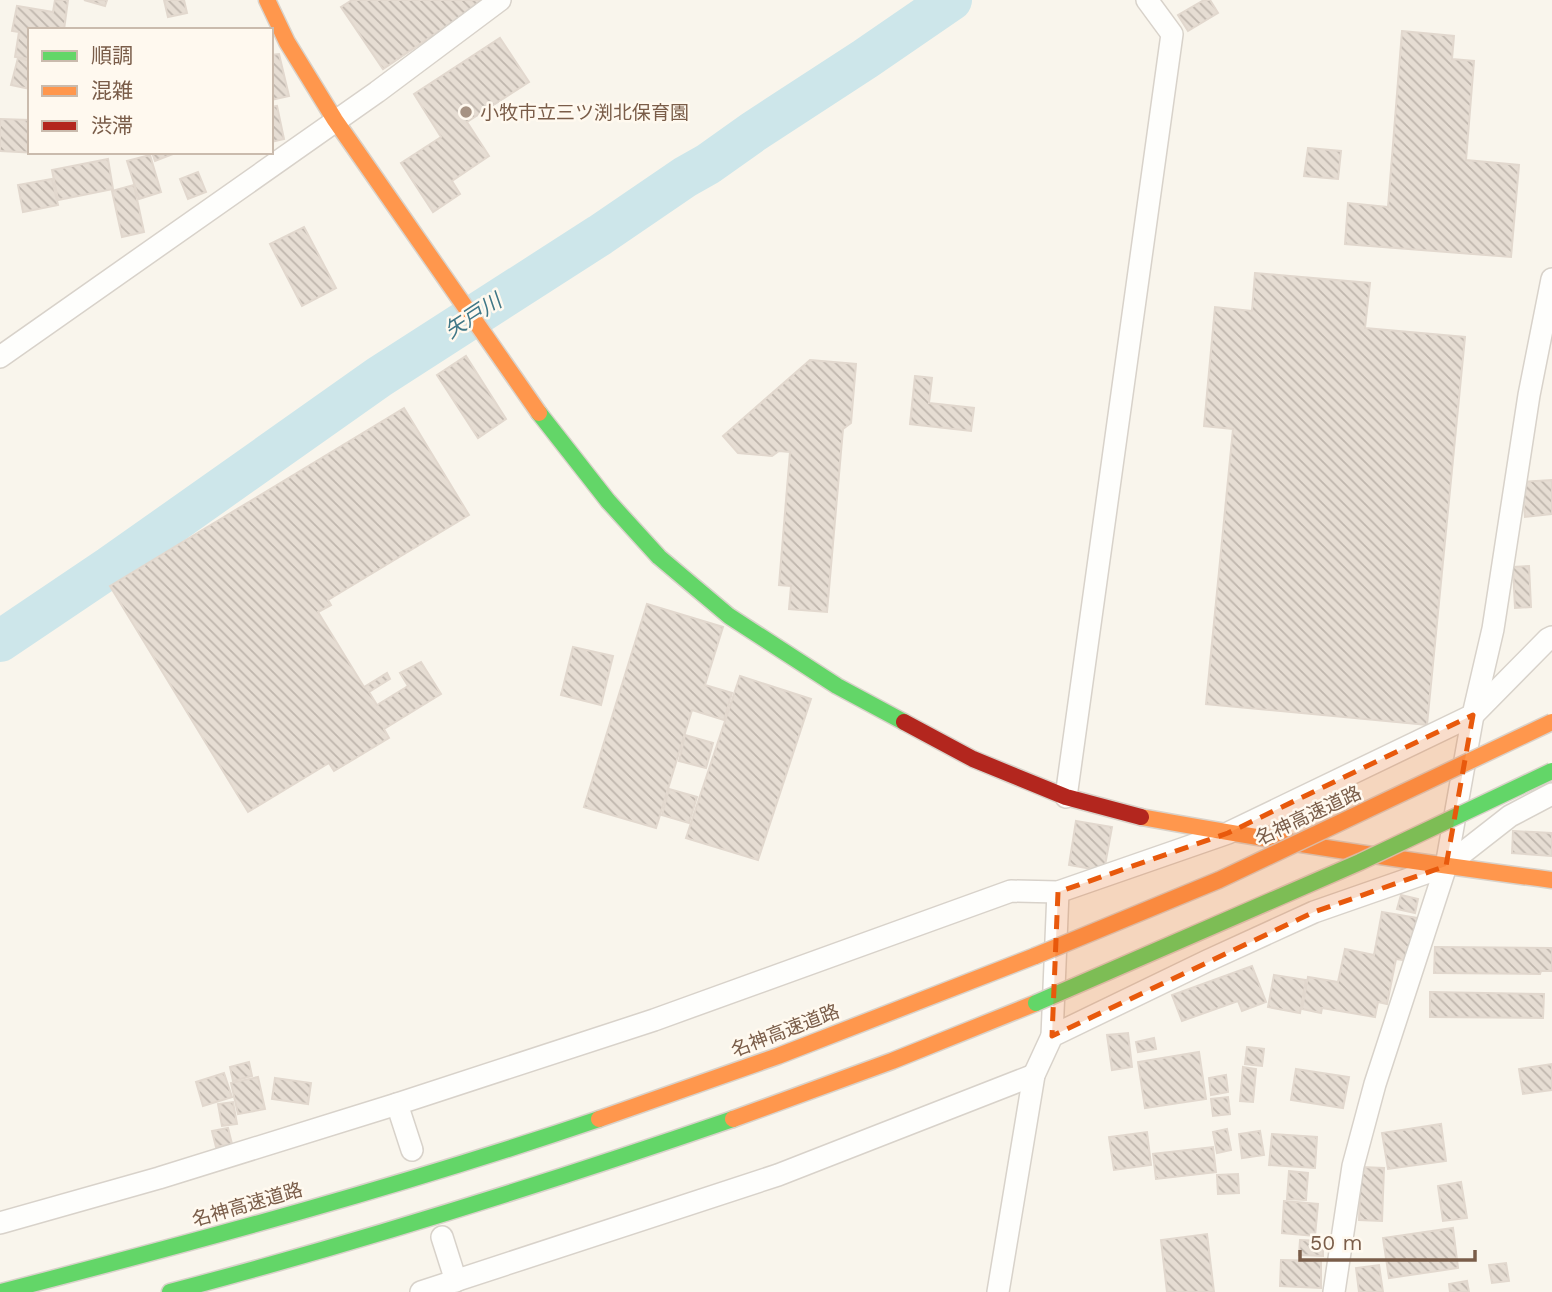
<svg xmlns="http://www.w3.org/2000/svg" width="1552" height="1292" viewBox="0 0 1552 1292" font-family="'Work Sans','Noto Sans JP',sans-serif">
<defs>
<pattern id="building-back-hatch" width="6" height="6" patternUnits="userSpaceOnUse" patternTransform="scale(1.75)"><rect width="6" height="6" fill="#e6ddd3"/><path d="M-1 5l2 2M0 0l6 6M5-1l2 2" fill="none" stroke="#bfb6ad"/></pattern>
</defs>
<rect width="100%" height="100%" fill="#f9f5ec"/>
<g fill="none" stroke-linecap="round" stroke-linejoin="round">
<path stroke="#cde6ea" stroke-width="42" d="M0,641L110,567L379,377L600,235L685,177L708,164L753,132L865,59L951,0"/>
</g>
<g fill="url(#building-back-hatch)" stroke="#e2d8ce" stroke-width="2">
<path d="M55,0H68L64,30H30V59L15,57L19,32L12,31L17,6L53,12Z"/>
<path d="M84,0H107L105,6Z"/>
<path d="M164,0H184L187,13L168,17Z"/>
<path d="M352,0H485L383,69L341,7Z"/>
<path d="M1204,0H1210L1218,13L1188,31L1178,15Z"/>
<path d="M1402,31L1454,36L1452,59L1474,61L1466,160L1519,165L1511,257L1345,244L1348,203L1388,207Z"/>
<path d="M500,38L529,82L467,122L489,156L452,181L460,194L433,212L401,163L441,137L414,94Z"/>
<path d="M279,54L289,96L271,100V55Z"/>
<path d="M18,58L30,61V89L11,85Z"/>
<path d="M277,106L284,139L271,142V107Z"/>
<path d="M0,119L30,120V152L38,153L0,151Z"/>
<path d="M1308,148L1341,151L1338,179L1304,176Z"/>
<path d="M152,152H178L155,161Z"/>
<path d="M150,155L161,192L139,199L127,161Z"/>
<path d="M108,159L113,189L58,200L52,170Z"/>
<path d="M198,172L206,192L188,199L180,179Z"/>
<path d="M52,179L58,205L23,212L18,185Z"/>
<path d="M134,185L144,232L122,237L112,191Z"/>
<path d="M304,227L336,288L302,306L270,244Z"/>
<path d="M1255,273L1370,283L1365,328L1465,337L1427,725L1206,704L1233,429L1204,426L1215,307L1252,311Z"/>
<path d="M466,356L506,419L478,438L437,375Z"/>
<path d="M810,360L856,364L851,423L843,429L827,612L789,609L791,586L779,585L790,452L779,451L772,456L738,453L723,436Z"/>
<path d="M915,376L932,378L929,403L974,408L971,431L910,424Z"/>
<path d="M404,408L469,515L328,600L331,605L318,612L364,687L387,673L390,679L369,692L377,705L408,686L400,673L421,662L441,694L384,729L389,738L334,771L329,763L248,812L110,586Z"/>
<path d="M1552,480V514L1525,517L1522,482Z"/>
<path d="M1529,566L1531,607L1515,608L1513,567Z"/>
<path d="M647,604L723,627L705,685L732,693L724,720L692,710L656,828L584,807Z"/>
<path d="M573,647L613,656L601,705L561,695Z"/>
<path d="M740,676L811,699L758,860L686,838Z"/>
<path d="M685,735L713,743L706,768L679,761Z"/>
<path d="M669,789L697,797L689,823L662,815Z"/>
<path d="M1076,821L1112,827L1104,871L1069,865Z"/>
<path d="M1513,831L1552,833V856L1512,853Z"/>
<path d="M1401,895L1418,899L1415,913L1397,909Z"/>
<path d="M1382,912L1418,918L1410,961L1396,959L1387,1004L1378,1002L1375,1017L1322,1008L1321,1013L1302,1009L1308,977L1338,982L1345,949L1374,955Z"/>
<path d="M1435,947L1552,948V971H1541L1540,974L1434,973Z"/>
<path d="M1252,966L1266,1002L1242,1011L1238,1001L1182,1021L1172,995Z"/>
<path d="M1274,975L1306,980L1300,1013L1268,1007Z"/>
<path d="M1430,992L1544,994L1543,1018L1430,1017Z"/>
<path d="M1128,1033L1132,1067L1112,1070L1107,1035Z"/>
<path d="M1154,1038L1156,1049L1138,1052L1136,1042Z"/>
<path d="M1247,1047L1264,1049L1262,1066L1245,1064Z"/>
<path d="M1199,1052L1206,1099L1145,1108L1138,1062Z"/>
<path d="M249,1062L252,1076L233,1081L230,1067Z"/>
<path d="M1552,1064V1090L1523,1094L1519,1069Z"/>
<path d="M1243,1067L1256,1069L1253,1102L1240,1101Z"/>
<path d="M1296,1069L1349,1077L1343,1108L1291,1100Z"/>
<path d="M224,1073L232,1097L203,1106L196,1082Z"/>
<path d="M1226,1075L1228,1092L1211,1095L1209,1078Z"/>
<path d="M258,1077L265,1109L238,1114L231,1083Z"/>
<path d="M275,1078L311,1083L308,1104L272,1099Z"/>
<path d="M1228,1097L1230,1114L1213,1116L1211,1099Z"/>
<path d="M233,1102L237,1124L222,1126L218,1104Z"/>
<path d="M1441,1124L1446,1161L1388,1169L1382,1133Z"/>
<path d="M228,1128L232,1144L216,1147L212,1131Z"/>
<path d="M1227,1129L1231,1150L1217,1153L1213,1132Z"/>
<path d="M1260,1131L1264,1155L1242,1158L1239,1134Z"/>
<path d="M1147,1132L1151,1165L1114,1170L1109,1137Z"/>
<path d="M1272,1134L1317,1137L1315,1168L1269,1165Z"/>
<path d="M1213,1147L1216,1172L1156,1179L1153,1154Z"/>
<path d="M1361,1167L1384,1168L1382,1221L1359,1220Z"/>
<path d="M1289,1171L1308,1173L1306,1200L1287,1199Z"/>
<path d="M1238,1174L1239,1193L1218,1194L1217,1175Z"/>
<path d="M1461,1182L1467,1218L1443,1221L1438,1186Z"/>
<path d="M1284,1201L1318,1204L1315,1236L1282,1233Z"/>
<path d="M1453,1228L1458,1268L1389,1278L1383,1238Z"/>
<path d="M1207,1234L1214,1292H1167L1161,1240Z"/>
<path d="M1300,1240L1323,1241V1256L1299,1255Z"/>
<path d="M1281,1260L1321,1261V1288L1280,1286Z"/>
<path d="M1506,1263L1509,1281L1492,1283L1489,1265Z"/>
<path d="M1379,1265L1383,1292H1359L1356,1268Z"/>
<path d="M1467,1281L1469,1292H1450L1449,1284Z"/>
</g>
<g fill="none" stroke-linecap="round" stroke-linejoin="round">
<defs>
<g id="street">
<path d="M0,357L377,92L500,0"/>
<path d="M1066,797L1172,34L1147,0"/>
<path d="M1052,1036L1058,892"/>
<path d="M397,1104L412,1150"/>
<path d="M0,1223L159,1178L397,1104L654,1020L1011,891L1058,892L1228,833L1473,715L1548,639L1552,637"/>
<path d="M442,1237L456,1281"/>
<path d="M421,1292L778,1175L1034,1075"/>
<path d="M998,1292L1034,1075L1052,1036L1207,961L1314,912L1446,866L1510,816L1552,794"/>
<path d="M1334,1292L1353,1166L1375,1084L1446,866L1473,715L1493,629L1529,395L1552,279"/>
</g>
<g id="fast">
<path d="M539,413L608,501L659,557L729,616L837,686L904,722"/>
<path d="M1,1292C202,1240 402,1186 599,1119"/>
<path d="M170,1292C360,1242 547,1183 733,1119"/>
</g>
<g id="slow">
<path d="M267,0L287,42L335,120L539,413"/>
<path d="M1141,817C1278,842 1415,862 1552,880"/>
<path d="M599,1119L778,1056L1035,956"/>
<path d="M733,1119L892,1061L1036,1003"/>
</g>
<path id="jam" d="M904,722L973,759L1066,797L1141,817"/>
</defs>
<use href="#street" stroke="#d8d2ca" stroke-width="24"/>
<use href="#fast" stroke="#d9d2ca" stroke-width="19"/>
<use href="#slow" stroke="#d9d2ca" stroke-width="19"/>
<use href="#jam" stroke="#d9d2ca" stroke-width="19"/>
<use href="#street" stroke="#fefefc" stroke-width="21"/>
<use href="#fast" stroke="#63d668" stroke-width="16"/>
<use href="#slow" stroke="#ff974d" stroke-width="16"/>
<use href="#jam" stroke="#b3261e" stroke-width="16"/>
<defs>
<path id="fast-bridge" d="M1036,1003L1360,862L1552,771"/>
<path id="slow-bridge" d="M1035,956L1219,880L1552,722"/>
</defs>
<use href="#fast-bridge" stroke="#dad1c9" stroke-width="19" stroke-linecap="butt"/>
<use href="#slow-bridge" stroke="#dad1c9" stroke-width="19" stroke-linecap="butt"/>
<use href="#fast-bridge" stroke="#63d668" stroke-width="16"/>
<use href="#slow-bridge" stroke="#ff974d" stroke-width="16"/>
</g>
<path fill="#e8590c" fill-opacity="0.2" stroke="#e8590c" stroke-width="5" stroke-dasharray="14 9" stroke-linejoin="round" d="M1473,715L1446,866L1314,912L1052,1036L1058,892L1228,833Z"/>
<circle fill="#a69282" stroke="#fff9ef" stroke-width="2.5" cx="466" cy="112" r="7"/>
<g text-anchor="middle" stroke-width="5" stroke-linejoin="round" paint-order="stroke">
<g font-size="19" fill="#7a5d49" stroke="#fff9ef" text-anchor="start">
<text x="480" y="119">小牧市立三ツ渕北保育園</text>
</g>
<g font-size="19" fill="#7a5d49" stroke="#fff9ef">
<text transform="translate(1308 815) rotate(-25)" y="7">名神高速道路</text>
<text transform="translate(785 1030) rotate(-21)" y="7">名神高速道路</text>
<text transform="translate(247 1204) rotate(-16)" y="7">名神高速道路</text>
</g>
<g font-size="21" font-style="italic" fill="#3f7787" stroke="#fff9ef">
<text transform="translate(473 316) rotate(-33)" y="7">矢戸川</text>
</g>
</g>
<rect x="28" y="28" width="245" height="126" fill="#fff9ef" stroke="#cabbad" stroke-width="2"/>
<rect x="42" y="51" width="35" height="10" fill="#63d668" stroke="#cabbad" stroke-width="2"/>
<text x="91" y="63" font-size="21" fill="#7a5d49">順調</text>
<rect x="42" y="86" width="35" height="10" fill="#ff974d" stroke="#cabbad" stroke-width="2"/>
<text x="91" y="98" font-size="21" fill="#7a5d49">混雑</text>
<rect x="42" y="121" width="35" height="10" fill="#b3261e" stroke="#cabbad" stroke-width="2"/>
<text x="91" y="133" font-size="21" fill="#7a5d49">渋滞</text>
<path d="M1300 1250v10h175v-10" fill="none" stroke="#7a5d49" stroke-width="3.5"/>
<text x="1310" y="1250" font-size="21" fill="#7a5d49" stroke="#fff9ef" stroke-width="5" paint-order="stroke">50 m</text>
</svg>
